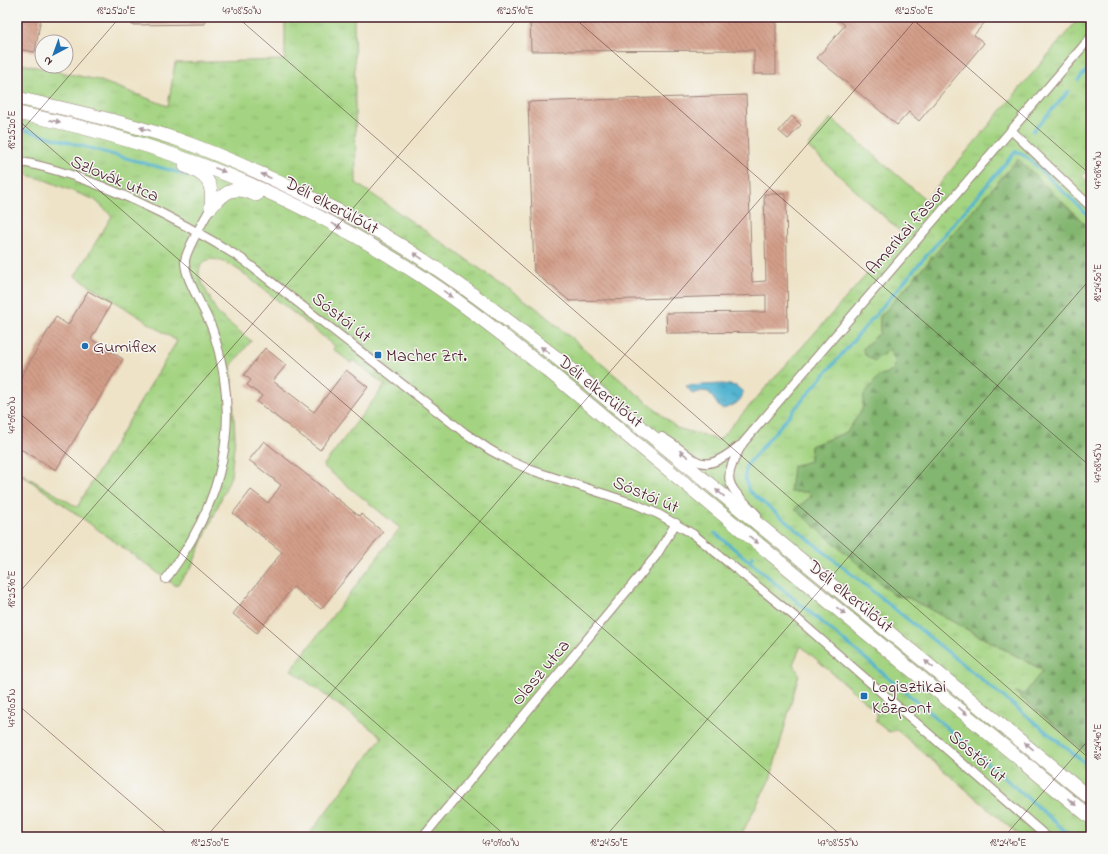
<svg xmlns="http://www.w3.org/2000/svg" width="1108" height="854" viewBox="0 0 1108 854" font-family="'Indie Flower',sans-serif">
<defs>
<pattern id="grass-tufts" width="24" height="20" patternUnits="userSpaceOnUse"><rect width="24" height="20" fill="#a4d482"/><path d="M3 7l-1-3M5 7V3M7 7l1-3M15 17l-1-3M17 17v-4M19 17l1-3" fill="none" stroke="#8fb670"/></pattern>
<pattern id="forest-firs" width="22" height="20" patternUnits="userSpaceOnUse"><rect width="22" height="20" fill="#83b670"/><path d="M5 1l3.5 6h-7zM16 11l3.5 6h-7z" fill="#6d935c"/></pattern>
<pattern id="water-ripples" width="26" height="14" patternUnits="userSpaceOnUse"><rect width="26" height="14" fill="#52b4d0"/><path d="M2 4q2-2 4 0t4 0M15 11q2-2 4 0t4 0" fill="none" stroke="#4692a9"/></pattern>
<pattern id="building-back-hatch" width="6" height="6" patternUnits="userSpaceOnUse"><rect width="6" height="6" fill="#d39e89"/><path d="M-1 5l2 2M0 0l6 6M5-1l2 2" fill="none" stroke="#ad8070"/></pattern>
</defs>
<rect width="100%" height="100%" fill="#f6f6f2"/>
<filter id="ink" filterUnits="userSpaceOnUse"><feTurbulence type="fractalNoise" baseFrequency=".025" numOctaves="2"/><feDisplacementMap in="SourceGraphic" scale="8" xChannelSelector="R" yChannelSelector="G"/><feConvolveMatrix kernelMatrix="1 2 1 2 8 2 1 2 1" color-interpolation-filters="sRGB"/></filter>
<filter id="wash" filterUnits="userSpaceOnUse"><feTurbulence type="fractalNoise" baseFrequency=".012" numOctaves="4" result="noise"/><feDisplacementMap in="SourceGraphic" scale="16" xChannelSelector="R" yChannelSelector="G"/><feGaussianBlur stdDeviation="0.9" result="paint"/><feColorMatrix in="noise" values="0 0 0 0 0 0 0 0 0 0 0 0 0 0 0 0 0 1.4 0 .05"/><feComposite in="paint" operator="in"/></filter>
<g filter="url(#wash)">
<rect width="100%" height="100%" fill="#eee3c7"/>
<path fill="url(#grass-tufts)" stroke="#777a56" d="M285,17H354L356,183L535,307L677,428L719,440L903,234L808,147L831,118L926,200L1080,17H1091V166L1082,176L1091,185V230L1018,159L880,317V333L863,348L890,349L896,363L893,371L879,376L865,394L862,410L847,432L811,446L810,461L791,491L808,492L812,496L796,509L895,596L907,597L1044,671L1024,694L1016,693L1091,757V837H1021L897,730L889,732L876,722V711L801,646L793,664L799,674L771,777L740,837H307L382,737L291,670L400,528L323,466L385,385L353,360L351,363L333,349L335,346C313,328 290,310 267,292C252,281 237,265 218,260C206,257 198,264 199,276L217,313L251,341L231,366L235,437L231,476L191,568L176,586L17,471L77,507L177,341L75,276L112,216L95,200L45,180L17,172V63L98,80L168,106L175,63L285,60Z"/>
<path fill="url(#forest-firs)" stroke="#666a4e" d="M1018,159L1091,230V757L1015,692L1024,694L1043,670L907,597L895,596L795,509L812,496L808,492H790L793,466L810,461L811,446L847,432L862,410L864,394L879,376L893,371L896,363L890,349L874,361L864,354L863,348L880,333V317Z"/>
<path fill="url(#water-ripples)" stroke="#4e6a7e" d="M722,384L736,386L743,392C742,402 732,407 722,409L719,407L709,392L702,391L693,394L686,386Z"/>
<g fill="none" stroke-linecap="round" stroke-linejoin="round">
<g stroke="#52b4d0" stroke-width="3">
<path d="M1078,80L1091,65"/>
<path d="M17,128L191,176"/>
<path d="M1033,131L1069,91"/>
<path d="M1091,218L1028,158L1016,151L746,466L745,478L749,491L1091,768"/>
<path d="M715,533L749,561"/>
<path d="M753,556L749,561L929,712L1072,837"/>
</g>
</g>
<g id="blocks">
<g fill="url(#building-back-hatch)">
<path d="M17,17H41L35,52L17,49Z"/>
<path d="M132,17H205V24L132,25Z"/>
<path d="M530,17H776V74H754V50L531,51Z"/>
<path d="M835,17H989L974,35L984,43L919,121L909,112L897,125L817,58L845,25Z"/>
<path d="M746,95L752,282L766,281L764,194H786L788,332L667,333L666,313L766,312V295L570,301L534,272L528,102Z"/>
<path d="M792,116L801,125L788,139L779,131Z"/>
<path d="M88,291L111,304L91,339L123,359L56,470L17,447V384L56,317L68,325Z"/>
<path d="M265,348L286,365L273,381L314,412L346,370L368,387L320,450L257,402L262,396L247,385L251,380L244,375Z"/>
<path d="M264,441L359,516L361,514L383,532L321,609L293,587L257,633L233,614L282,552L233,513L251,490L268,503L281,485L249,460Z"/>
</g>
</g>
</g>
<g filter="url(#ink)">
<use href="#blocks" fill-opacity="0" stroke="#9c8179" stroke-width="1"/>
<g fill="none" stroke-linecap="round" stroke-linejoin="round">
<defs>
<g id="minor">
<path d="M1011,130L1091,207"/>
<path d="M17,161C93,175 177,218 242,259L465,433L490,450L510,461L531,470L635,504L658,514L693,534L794,616L1047,837"/>
<path d="M662,437C698,457 697,480 739,446"/>
<path d="M757,515C728,484 719,484 743,443L1091,37"/>
<path d="M166,579C223,502 243,424 213,331C207,312 184,279 185,261C186,249 205,219 211,207"/>
<path d="M423,837L656,556L676,523"/>
</g>
<g id="primary">
<path d="M17,98C71,110 124,122 176,139C224,156 270,177 316,200C334,209 353,217 370,227C436,264 497,312 557,358L1091,799"/>
<path d="M17,113C159,141 289,191 410,269C458,299 502,335 546,369L1091,818"/>
<path d="M185,166C207,175 214,182 211,207"/>
<path d="M211,207C227,190 234,185 256,195"/>
</g>
</defs>
<use href="#minor" stroke="#9c8179" stroke-width="10"/>
<use href="#primary" stroke="#9c8179" stroke-width="14"/>
<use href="#minor" stroke="#fff" stroke-width="8"/>
<use href="#primary" stroke="#fff" stroke-width="13"/>
</g>
<defs><path id="oneway-solid" d="M-6-.8H1V-3.2L6.5 0L1 3.2V.8H-6Z"/></defs>
<g fill="#ae9aa0">
<use href="#oneway-solid" transform="translate(55 121) rotate(11)"/>
<use href="#oneway-solid" transform="translate(145 129) rotate(-162)"/>
<use href="#oneway-solid" transform="translate(220 170) rotate(22)"/>
<use href="#oneway-solid" transform="translate(266 176) rotate(-155)"/>
<use href="#oneway-solid" transform="translate(337 226) rotate(29)"/>
<use href="#oneway-solid" transform="translate(418 256) rotate(-146)"/>
<use href="#oneway-solid" transform="translate(448 294) rotate(34)"/>
<use href="#oneway-solid" transform="translate(545 350) rotate(-142)"/>
<use href="#oneway-solid" transform="translate(684 454) rotate(-142)"/>
<use href="#oneway-solid" transform="translate(720 493) rotate(-141)"/>
<use href="#oneway-solid" transform="translate(754 540) rotate(39)"/>
<use href="#oneway-solid" transform="translate(841 611) rotate(39)"/>
<use href="#oneway-solid" transform="translate(929 664) rotate(-141)"/>
<use href="#oneway-solid" transform="translate(963 711) rotate(39)"/>
<use href="#oneway-solid" transform="translate(1029 746) rotate(-141)"/>
<use href="#oneway-solid" transform="translate(1072 802) rotate(41)"/>
</g>
</g>
<path fill="none" stroke="#4a1f2b" stroke-width="1" stroke-opacity="0.45" d="M237,17L1091,760M573,17L1091,467M910,17L1091,175M17,119L843,837M17,136L120,17M17,411L507,837M17,595L519,17M17,704L171,837M206,837L918,17M605,837L1091,278M1004,837L1091,737"/>
<g fill="#1f6fb2" stroke="#f6f6f2" stroke-width="1.5">
<circle cx="85" cy="346" r="4"/>
<rect x="374" y="351" width="8" height="8" rx="2"/>
<rect x="860" y="692" width="8" height="8" rx="2"/>
</g>
<g text-anchor="middle" stroke-width="3" stroke-linejoin="round" paint-order="stroke">
<g font-size="18" fill="#4a1f2b" stroke="#f6f6f2">
<text transform="translate(115 178) rotate(23)" y="6">Szlovák utca</text>
<text transform="translate(332 205) rotate(28)" y="6">Déli elkerülőút</text>
<text transform="translate(905 230) rotate(-49)" y="6">Amerikai fasor</text>
<text transform="translate(342 317) rotate(38)" y="6">Sóstói út</text>
<text transform="translate(601 391) rotate(39)" y="6">Déli elkerülőút</text>
<text transform="translate(646 494) rotate(23)" y="6">Sóstói út</text>
<text transform="translate(851 596) rotate(39)" y="6">Déli elkerülőút</text>
<text transform="translate(540 672) rotate(-50)" y="6">Olasz utca</text>
<text transform="translate(978 756) rotate(41)" y="6">Sóstói út</text>
</g>
<g font-size="18" fill="#4a1f2b" stroke="#f6f6f2" text-anchor="start">
<text x="93" y="352">Gumiflex</text>
<text x="386" y="361">Macher Zrt.</text>
<text x="872" y="692">Logisztikai<tspan x="872" dy="21">Központ</tspan></text>
</g>
</g>
<rect width="1108" height="854" fill="none" stroke="#f6f6f2" stroke-width="44"/>
<g transform="translate(54 54) rotate(221)"><circle r="19" fill="#f6f6f2" stroke="#b1a0a2"/>
<path d="M0-3L7 15L0 10L-7 15Z" fill="#1f6fb2"/>
<text y="-6" font-size="11" font-weight="bold" text-anchor="middle" fill="#4a1f2b">N</text>
</g>
<rect x="22" y="22" width="1064" height="810" fill="none" stroke="#4a1f2b" stroke-width="1.5"/>
<g font-size="10" text-anchor="middle" fill="#4a1f2b">
<text x="116" y="14">18°25'20"E</text>
<text x="242" y="14">47°08'50"N</text>
<text x="515" y="14">18°25'10"E</text>
<text x="914" y="14">18°25'00"E</text>
<text transform="translate(11 130) rotate(-90)" y="4">18°25'20"E</text>
<text transform="translate(1097 170) rotate(-90)" y="4">47°08'40"N</text>
<text transform="translate(1097 283) rotate(-90)" y="4">18°24'50"E</text>
<text transform="translate(11 415) rotate(-90)" y="4">47°09'00"N</text>
<text transform="translate(1097 463) rotate(-90)" y="4">47°08'45"N</text>
<text transform="translate(11 589) rotate(-90)" y="4">18°25'10"E</text>
<text transform="translate(11 708) rotate(-90)" y="4">47°09'05"N</text>
<text transform="translate(1097 742) rotate(-90)" y="4">18°24'40"E</text>
<text x="210" y="846">18°25'00"E</text>
<text x="501" y="846">47°09'00"N</text>
<text x="609" y="846">18°24'50"E</text>
<text x="838" y="846">47°08'55"N</text>
<text x="1008" y="846">18°24'40"E</text>
</g>
</svg>
